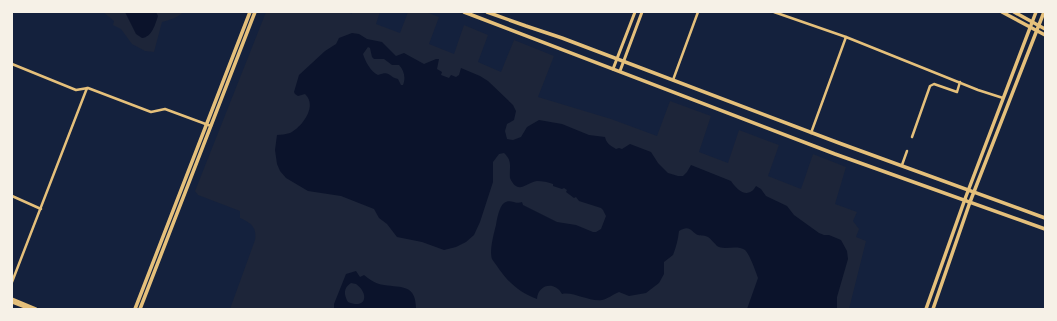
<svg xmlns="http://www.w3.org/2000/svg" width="1057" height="321" viewBox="0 0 1057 321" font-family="Lora,serif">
<rect width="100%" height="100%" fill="#14213d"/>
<g fill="#1d2539">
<path d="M103,12H183C178,18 169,20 162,22L154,52L145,51L132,44L121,29L113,25L114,21Z"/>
<path d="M266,12H347L352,14V12H380L376,24L400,33L408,12H426L439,17L429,44L454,54L464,25L488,35L478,62L501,72L514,40L554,56L538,97L611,119L657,136L670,101L711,116L699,152L728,163L739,130L779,145L768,176L801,189L813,154L846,167L835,204L857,212L853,221L859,229L856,237L866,241L849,309H230L255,240C257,227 251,223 240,218V211L198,195L195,191Z"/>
</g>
<g fill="#0b132b" fill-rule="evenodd">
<path d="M125,12H156L158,16C155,25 152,37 142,38L136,34Z"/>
<path d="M352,33L359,34L367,39L382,42L396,56L404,53L424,64L436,59H439L437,69L442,72L441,75L449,78L451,75L456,77L459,75L461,68L480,76L488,81L513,105L516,111L514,120L507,124L505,131L507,139L513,140L521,137L527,127L539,120L562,124L589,135L605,137C606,143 611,146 616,149L619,148L622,149L630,144L651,152L658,163L668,173L678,176H683L687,172L691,165L731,181C737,190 748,200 756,186L761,189L766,196L787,206L794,215L819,233L824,235H829L841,240L847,251L848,259L837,297V309H747L758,278C756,272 749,253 745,250C736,244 725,251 717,246C714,243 711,239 708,237C705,235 701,236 698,235C691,232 690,224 679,231C678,240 676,247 673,255L664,262V274L659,283L646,293L629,296L619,292C613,294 608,299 602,300C589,302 573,291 562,294C555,281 538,284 537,299C520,293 509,283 499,269C497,266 494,262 492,259C489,251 494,233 496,225C497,219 499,207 504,203C510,198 516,205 522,202L523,205L557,222L576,225L593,232H596L601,229L606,216L603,210L601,208L579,201L576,197L574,198L566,192L567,190L564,188L562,189L553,186V184C548,182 542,181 537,181C527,182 518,196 510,178C509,168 513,161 504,153L499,154L493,162V182L480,222L474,235L466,242L456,247L444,250L422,242L397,237L387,224L379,218L374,209L341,196L308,191L286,178L280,171L277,164L275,150L277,135C281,135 286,134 290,133C302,127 318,106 305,94L298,96L295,94L294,92L299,75L325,51L336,44L339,38ZM368,47L370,48L372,57L374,59H384L392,65H399C404,70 406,78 403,85H401L398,79C388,77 391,70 378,75C371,72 365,61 363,54Z"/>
<path d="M356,271L360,277L364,275C370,280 376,284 384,285C402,288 416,284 416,309H334V304L346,274ZM351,283L356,284C369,293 367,310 348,302C344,295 343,288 351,283Z"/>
</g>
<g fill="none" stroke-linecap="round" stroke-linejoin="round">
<g stroke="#e5c07b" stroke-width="2.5">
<path d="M774,12L846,37L978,90L1003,98"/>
<path d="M12,64L76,90L88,88L151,112L165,109L211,126"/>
<path d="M673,80L698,12"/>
<path d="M811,133L846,37"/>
<path d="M912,137L930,86L934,84L957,92L960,82"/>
<path d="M902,165L907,151"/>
<path d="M12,196L41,209"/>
<path d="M12,282L87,88"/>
</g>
<g stroke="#e5c07b" stroke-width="3">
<path d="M613,69L635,12"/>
<path d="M620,71L642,12"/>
<path d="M12,299L36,309"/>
<path d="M12,302L30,309"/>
</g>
<g stroke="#e5c07b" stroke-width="3.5">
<path d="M1002,12L1045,35"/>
<path d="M1014,12L1045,29"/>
<path d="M135,309L250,12"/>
<path d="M140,309L255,12"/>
</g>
<g stroke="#e5c07b" stroke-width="3.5">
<path d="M464,12L835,154L1045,229"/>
<path d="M487,12L526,26L562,38L839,143L1045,218"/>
<path d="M926,309L965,199L1036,12"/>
<path d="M933,309L970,202L1044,12"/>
</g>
</g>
<rect width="1057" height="321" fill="none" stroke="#f6f1e7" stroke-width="26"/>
</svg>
